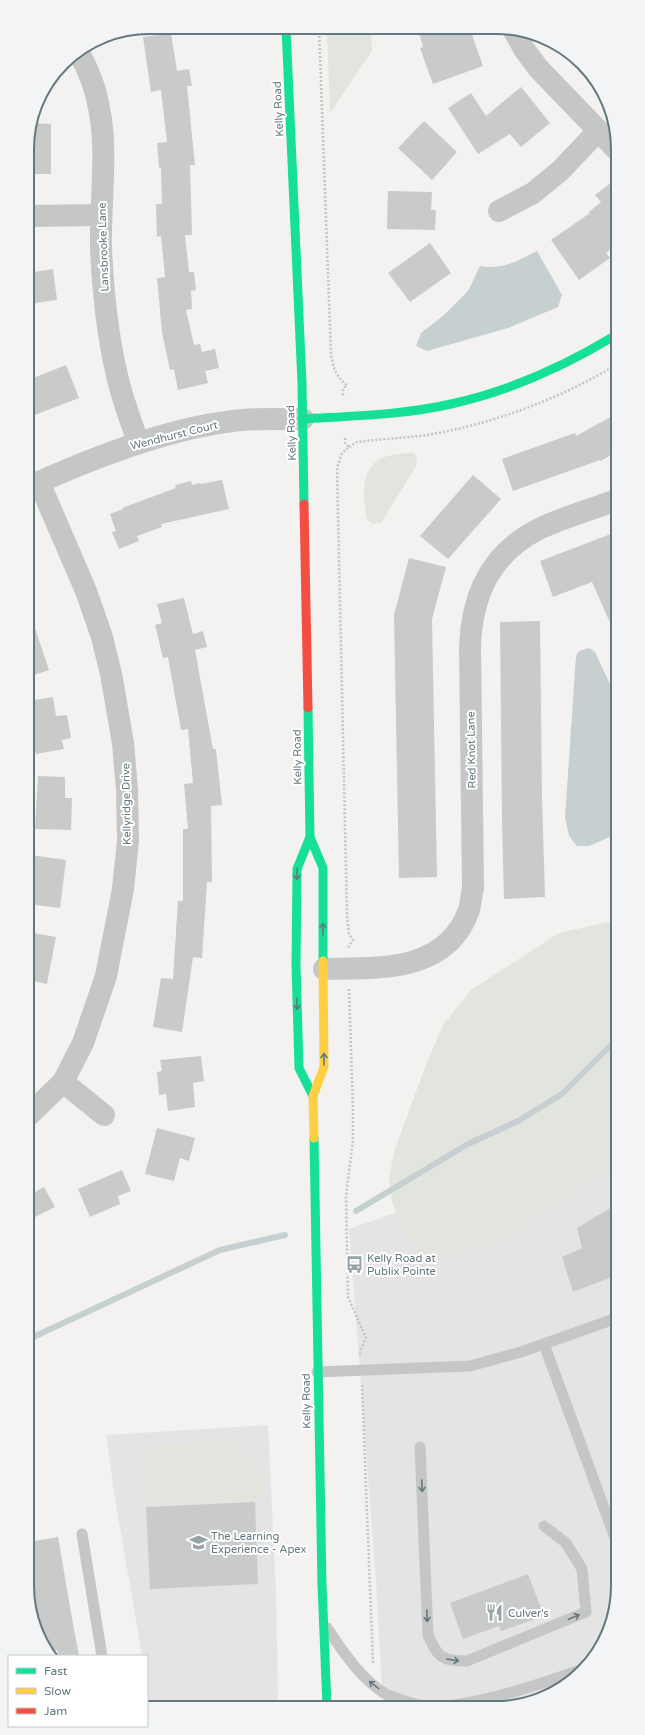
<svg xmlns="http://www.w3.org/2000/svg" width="645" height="1735" viewBox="0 0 645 1735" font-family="'Varela Round',sans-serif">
<rect width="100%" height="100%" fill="#f3f2f1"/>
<g fill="#e3e4e3">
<path d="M617,1158L618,1593L609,1632L588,1666L557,1691L520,1706H383L376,1582L349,1229L397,1212Z"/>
<path d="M268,1425L276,1593L278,1702L259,1706H150L147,1688V1656H142L114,1492L106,1435Z"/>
</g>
<g fill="#e2e4de">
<path d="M327,28H371L372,51L330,113Z"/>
<path d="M413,452L417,457L416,466L381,523L373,524L367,520C363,500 359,469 382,458C391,454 403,454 413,452Z"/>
<path d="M617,920V1169L583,1184L535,1217L492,1244L435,1262L423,1259L406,1235L392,1202L389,1179L394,1152L424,1070L443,1025L471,990L559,933Z"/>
<path d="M229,1440L262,1471L263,1500L143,1504L140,1447Z"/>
</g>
<g fill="#c6d0d1">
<path d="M537,251L562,295L558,307L508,328L427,351L416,346L421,333L444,315L468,291L480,266C503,270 517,261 537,251Z"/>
<path d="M589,648L595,652L616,697L617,834L589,846H577L569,836L565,817L576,656L579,651Z"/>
</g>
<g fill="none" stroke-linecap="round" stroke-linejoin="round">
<g stroke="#c6d0d1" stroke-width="6">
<path d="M356,1211L468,1144L518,1121L562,1094L617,1039"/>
<path d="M29,1339L220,1250L285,1235"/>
</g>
</g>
<g fill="#c9caca">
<path d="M418,29H470L483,66L433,84L420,48L423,47Z"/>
<path d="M171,33L177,71L189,69L192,86H187L195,165H190L192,235H185L189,272H194L196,290L191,291L192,309L186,310L194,345L200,344L202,352L215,349L219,368L205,371L208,383L178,390L174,369L170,370L162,332L157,278L165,277L161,236L157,237L156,204H162L161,168H159L157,143L167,142L161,90L151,92L143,37Z"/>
<path d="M521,87L550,123L521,147L510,134L478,154L448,108L471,93L486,116Z"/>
<path d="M424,121L457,152L432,180L398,148Z"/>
<path d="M32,123L51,124V174H27V141Z"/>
<path d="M616,179V244L606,253L610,258L579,280L551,240L590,213L589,212L601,202L595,195Z"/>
<path d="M388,191L432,192L431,210H436L435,230L387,229Z"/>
<path d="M430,243L451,273L410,302L388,273Z"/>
<path d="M53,269L57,300L28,304L27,273Z"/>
<path d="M66,365L79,398L32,416L28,406V380Z"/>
<path d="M616,414V452L601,461L600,460L513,491L502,459L575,433L576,436Z"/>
<path d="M473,475L501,499L448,559L420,536Z"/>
<path d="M222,480L229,509L161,524L162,527L137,536L139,541L119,549L112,532L116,531L110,514L123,509L122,508L176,488L175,485L191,481L192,485L199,483L200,484Z"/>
<path d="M616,532V636L592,582L553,597L540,561Z"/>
<path d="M409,558L446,567L432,619L437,877L399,878L394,615Z"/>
<path d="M184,598L193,634L203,631L207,647L195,650L213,749H216L222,805L211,806L212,882H207L202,958L193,957L182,1032L153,1027L161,978L173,979L178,901H183V829H188L184,784L193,783L188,729L181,730L168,657L163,658L155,625L162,623L157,604Z"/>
<path d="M28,616H31L49,670L28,677Z"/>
<path d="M540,621L542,797L545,897L504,899L502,820L500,622Z"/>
<path d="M53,697L56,716L67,715L71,738L62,740L64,749L36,754L28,717V701Z"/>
<path d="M38,776L65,777V798H72L71,830L35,829Z"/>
<path d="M31,855L66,860L60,908L28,904V874Z"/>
<path d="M28,932L56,937L47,984L28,980Z"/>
<path d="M201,1056L204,1081L193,1083L195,1107L168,1111L166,1094L159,1095L157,1072L162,1071L160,1060Z"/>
<path d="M157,1128L195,1138L189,1161L180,1158L174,1181L145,1174Z"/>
<path d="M122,1170L131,1191L118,1196L120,1204L90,1217L78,1189Z"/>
<path d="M44,1187L55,1207L29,1220V1195Z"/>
<path d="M617,1204V1275L573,1292L562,1257L582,1248L577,1228Z"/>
<path d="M255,1502L258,1584L150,1589L146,1507Z"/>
<path d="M58,1537L73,1624L79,1656H59L57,1650L47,1651L43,1647L29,1610V1542Z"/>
<path d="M528,1574L544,1616L501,1631L499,1626L463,1639L450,1603Z"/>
</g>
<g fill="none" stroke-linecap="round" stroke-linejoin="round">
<g stroke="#c3c4c5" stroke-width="2.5" stroke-dasharray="2 2" stroke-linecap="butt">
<path d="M319,28L331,354C333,367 336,377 347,385L343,389V397"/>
<path d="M345,438V443L349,447L342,453L337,468L347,915L349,934L353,940L348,948"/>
<path d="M349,447L357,442C380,439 404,438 427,435C493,424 559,399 616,365"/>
<path d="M349,989L353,1110V1139L346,1196L348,1297L366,1338L360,1351V1356"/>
<path d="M362,1385L373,1664"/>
</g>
<g stroke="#c5c7c6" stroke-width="11">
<path d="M544,1344L618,1546"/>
<path d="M317,1372L470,1366L521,1352L617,1318"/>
<path d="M420,1447L428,1635C438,1658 442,1661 467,1661L586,1612L582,1569L566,1543L544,1526"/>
<path d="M82,1534L102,1656"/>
<path d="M327,1628C343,1651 359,1677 384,1693C395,1699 410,1702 422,1706"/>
<path d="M449,1706C496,1699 541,1684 586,1668"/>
</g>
<g stroke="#c5c7c6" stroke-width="22">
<path d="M513,29L524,49L538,68L616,149"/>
<path d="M78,51C88,69 96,88 99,108C108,150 100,203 101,247C103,295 108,344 121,391C126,408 132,425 138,442"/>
<path d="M499,211L533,193L560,171L597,132"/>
<path d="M27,216L101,215"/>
<path d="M28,487C90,459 165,429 233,421C256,418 280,419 303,419"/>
<path d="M324,969C378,968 447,973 469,910C471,903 471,895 473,888L470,646C472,594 491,553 539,529C563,517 591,510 616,500"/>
<path d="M63,1082L104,1115"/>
<path d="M29,1115L63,1082L83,1043L106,976L123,889L128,841L127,790L123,743L111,674L102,637L86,591L39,482"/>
</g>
<g stroke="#16e098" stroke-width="9">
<path d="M286,28L302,383L304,504"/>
<path d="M303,419C352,416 403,415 451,404C510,391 565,366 616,335"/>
<path d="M308,708L310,837L323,868V961"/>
<path d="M310,837L297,869L296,965L299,1068L313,1096"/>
<path d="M314,1138L322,1585L327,1706"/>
</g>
<path stroke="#ffcf43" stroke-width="9" d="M314,1138L313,1096L324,1067L323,961"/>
<path stroke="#f24e42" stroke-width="9" d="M304,504L308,708"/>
</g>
<defs><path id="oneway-shaft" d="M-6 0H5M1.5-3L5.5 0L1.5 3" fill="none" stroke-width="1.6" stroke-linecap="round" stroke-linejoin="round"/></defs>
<g stroke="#64787f">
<use href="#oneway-shaft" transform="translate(297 874) rotate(93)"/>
<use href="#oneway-shaft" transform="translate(323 929) rotate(-91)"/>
<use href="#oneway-shaft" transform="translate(297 1004) rotate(89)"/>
<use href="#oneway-shaft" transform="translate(324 1059) rotate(-90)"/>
<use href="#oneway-shaft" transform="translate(422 1486) rotate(88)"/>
<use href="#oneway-shaft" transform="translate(427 1616) rotate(88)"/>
<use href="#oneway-shaft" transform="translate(574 1617) rotate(-23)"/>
<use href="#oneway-shaft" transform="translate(453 1660) rotate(8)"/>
<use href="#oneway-shaft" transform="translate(374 1685) rotate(-142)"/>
</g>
<defs>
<symbol id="bus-bare" viewBox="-9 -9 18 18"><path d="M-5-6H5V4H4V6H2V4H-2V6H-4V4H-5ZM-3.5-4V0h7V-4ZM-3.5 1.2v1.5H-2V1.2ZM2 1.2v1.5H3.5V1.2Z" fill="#96a3a7" stroke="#fff" stroke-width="2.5" paint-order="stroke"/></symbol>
<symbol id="school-bare" viewBox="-9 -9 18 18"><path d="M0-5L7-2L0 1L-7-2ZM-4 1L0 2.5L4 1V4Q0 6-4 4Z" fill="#96a3a7" stroke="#fff" stroke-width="2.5" paint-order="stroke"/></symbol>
<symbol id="restaurant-bare" viewBox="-9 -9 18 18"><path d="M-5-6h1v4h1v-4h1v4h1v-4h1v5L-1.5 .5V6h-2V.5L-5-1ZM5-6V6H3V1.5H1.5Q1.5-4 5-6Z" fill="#96a3a7" stroke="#fff" stroke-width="2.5" paint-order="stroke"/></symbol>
</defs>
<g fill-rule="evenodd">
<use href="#bus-bare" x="342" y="1252" width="25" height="25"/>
<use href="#school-bare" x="186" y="1530" width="25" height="25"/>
<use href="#restaurant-bare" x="482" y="1600" width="25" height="25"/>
</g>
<g text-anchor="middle" stroke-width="4" stroke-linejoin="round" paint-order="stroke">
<g font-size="11" fill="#64787f" stroke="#fff">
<text transform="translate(278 109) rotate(-93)" y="4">Kelly Road</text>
<text transform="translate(103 247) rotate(-92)" y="4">Lansbrooke Lane</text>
<text transform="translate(291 433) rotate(-92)" y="4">Kelly Road</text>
<text transform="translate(174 435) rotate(-14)" y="4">Wendhurst Court</text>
<text transform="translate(471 750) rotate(-91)" y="4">Red Knot Lane</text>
<text transform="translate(297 757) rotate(-91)" y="4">Kelly Road</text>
<text transform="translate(126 804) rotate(-91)" y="4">Kellyridge Drive</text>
<text transform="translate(306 1401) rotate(-91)" y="4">Kelly Road</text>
</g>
<g font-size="11" fill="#64787f" stroke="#fff" text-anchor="start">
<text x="367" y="1262">Kelly Road at<tspan x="367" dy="13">Publix Pointe</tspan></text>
<text x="211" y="1540">The Learning<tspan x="211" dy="13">Experience - Apex</tspan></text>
<text x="508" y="1617">Culver's</text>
</g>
</g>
<path d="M0 0H645V1735H0ZM149 34H496A115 115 0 0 1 611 149V1586A115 115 0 0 1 496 1701H149A115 115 0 0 1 34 1586V149A115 115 0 0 1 149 34Z" fill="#f3f4f5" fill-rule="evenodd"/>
<path fill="none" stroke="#64787f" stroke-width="2" d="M149 34H496A115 115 0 0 1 611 149V1586A115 115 0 0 1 496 1701H149A115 115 0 0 1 34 1586V149A115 115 0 0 1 149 34Z"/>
<rect x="8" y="1655" width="140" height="72" fill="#ffffff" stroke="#c1c9cc"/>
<rect x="16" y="1668" width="20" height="6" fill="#16e098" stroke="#c1c9cc"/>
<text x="44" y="1675" font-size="12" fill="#64787f">Fast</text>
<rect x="16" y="1688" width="20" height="6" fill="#ffcf43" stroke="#c1c9cc"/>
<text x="44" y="1695" font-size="12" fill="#64787f">Slow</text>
<rect x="16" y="1708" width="20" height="6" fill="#f24e42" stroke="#c1c9cc"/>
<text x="44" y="1715" font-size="12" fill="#64787f">Jam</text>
</svg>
